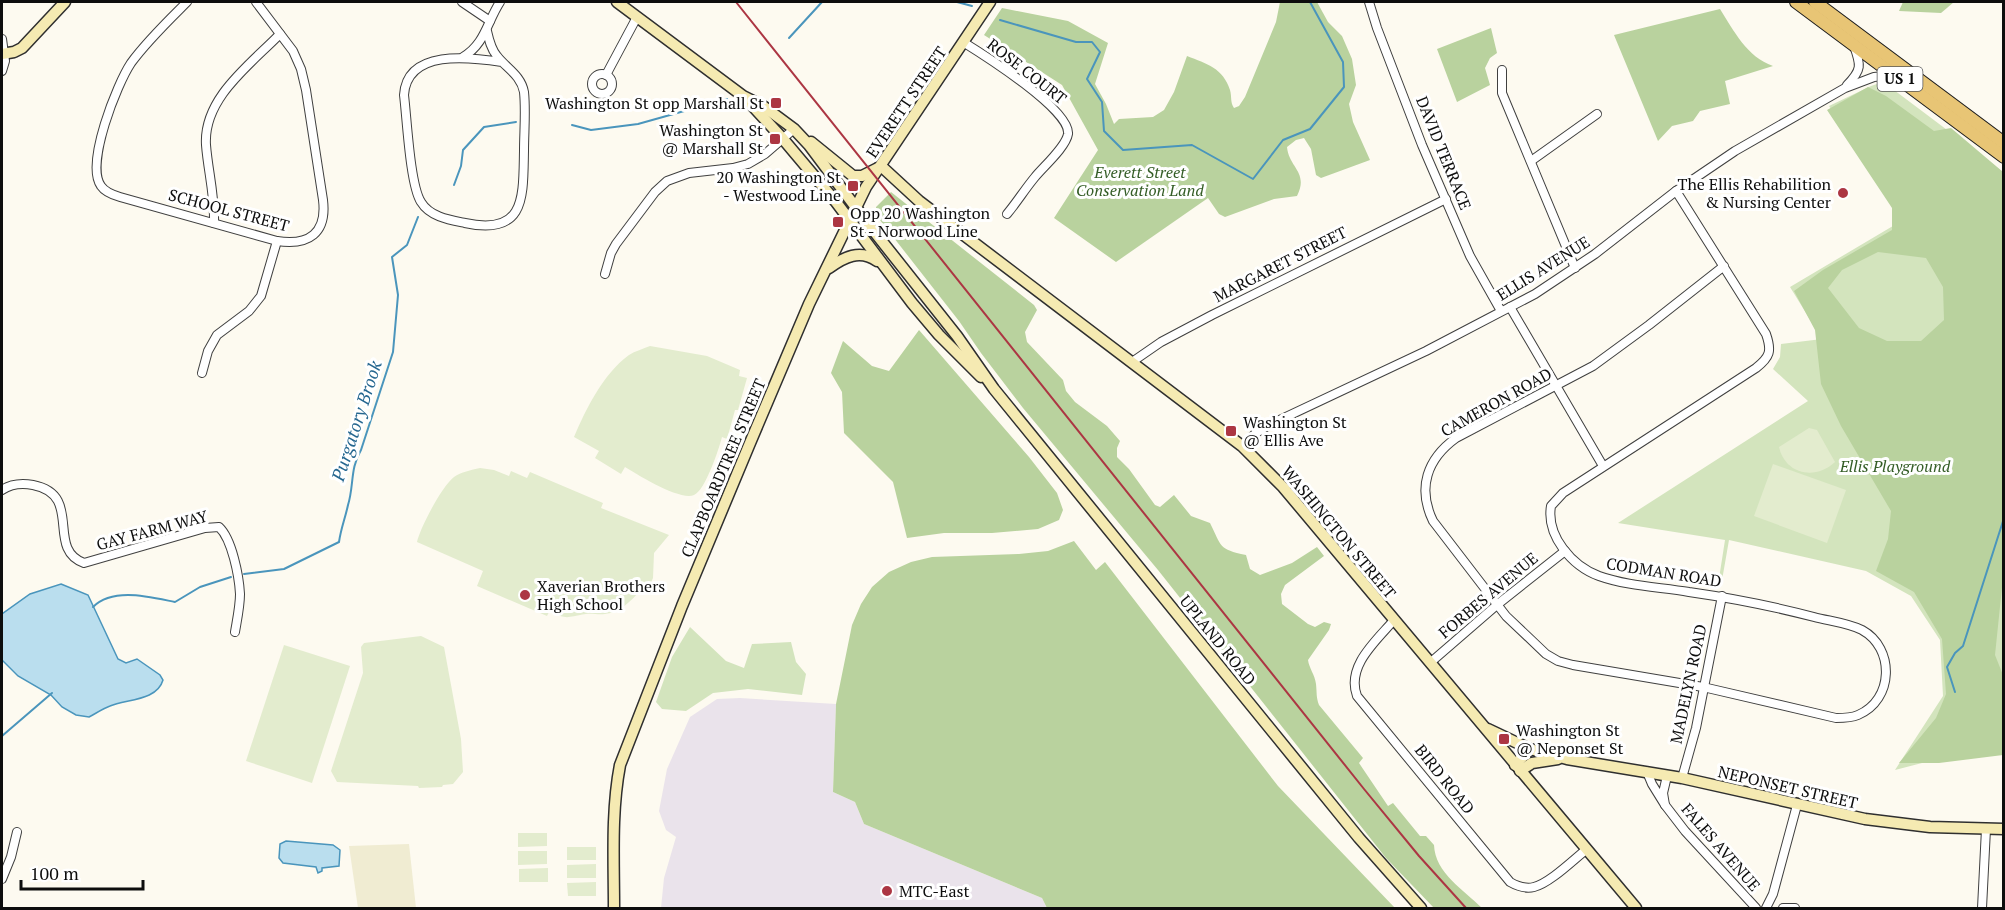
<svg xmlns="http://www.w3.org/2000/svg" width="2005" height="910" viewBox="0 0 2005 910" font-family="'PT Serif',serif">
<rect width="100%" height="100%" fill="#fdfaf0"/>
<path fill="#eae3eb" d="M740,698L836,704L833,792L855,802L864,824L1042,898L1047,908H661L664,878L676,837L666,830L659,811L667,769L690,717L717,699Z"/>
<path fill="#f0ecd2" d="M409,844L416,908H358L349,846Z"/>
<g fill="#d3e4bd">
<path d="M1877,84L1887,86L1894,90L2003,172V734L1980,748L1895,770L1943,696L1940,640L1911,596L1866,571L1729,540L1721,586L1718,585L1725,540L1618,523L1808,401L1773,369L1780,357L1781,344L1822,339L1790,287L1903,220L1829,106L1871,86Z"/>
<path d="M690,627L726,661L744,668L752,644L791,642L796,662L806,674L802,695L748,689L713,693L686,711L662,709L656,702L672,657Z"/>
</g>
<g fill="#b9d29e" fill-rule="evenodd">
<path d="M1280,2H1317L1328,22L1342,36L1352,59L1356,85L1349,104L1353,122L1370,160L1321,178L1316,175L1311,149L1304,138L1296,140L1287,147C1289,168 1309,172 1297,196L1274,199L1225,217L1219,214L1208,198L1116,262L1054,218L1098,150L1062,85L984,35L1002,8L1068,21L1108,43L1095,84L1106,104L1114,124L1119,119L1153,117L1164,110L1174,92L1187,56C1207,64 1223,68 1230,90C1232,97 1230,102 1234,108L1239,106L1245,97L1276,22Z"/>
<path d="M1903,2H1954L1941,13L1899,11Z"/>
<path d="M1720,9C1734,31 1747,57 1773,66L1725,81L1730,104L1700,111L1693,121L1672,126L1658,141L1614,35Z"/>
<path d="M1491,28L1497,53L1490,58L1485,68L1490,85L1457,102L1437,49Z"/>
<path d="M1868,87L1886,96L1934,131L1951,128L2003,172L2004,568L1995,655L2003,675V755L1939,763H1899L1936,718L1946,694L1942,639L1914,592L1876,571L1888,539L1891,511L1841,426L1821,384L1815,330L1794,291L1823,270L1892,230V208L1827,110ZM1878,252L1926,258L1943,287L1944,320L1921,341H1887L1859,328L1828,288L1842,270Z"/>
<path d="M891,192L1034,305L1037,310L1025,332L1027,342L1063,380L1066,391L1075,402L1107,426L1120,441L1117,448V457L1129,469L1155,505L1160,507L1174,495L1191,516L1210,523C1222,547 1218,549 1246,555L1250,569L1260,575L1292,563L1317,547L1324,556L1285,585L1281,594L1282,604L1308,624L1315,627L1324,622L1331,624L1329,630L1308,660C1309,668 1315,675 1316,684C1317,693 1316,697 1319,705L1363,758L1359,763L1388,806L1393,803L1420,836H1426L1434,845C1435,873 1464,890 1482,908H1434L1386,858L1158,570L1023,408L981,353L959,321L876,215V207Z"/>
<path d="M919,330L1029,457L1057,493L1063,510L1059,520L1038,529L992,533H944L907,538L893,482L844,433L842,392L831,373L843,341L872,366L889,371Z"/>
<path d="M1074,541L1096,570L1105,562L1278,786L1395,908H1047L1042,898L864,824L855,802L833,792L836,704L852,625L861,604L872,587L889,572L911,562L932,557L1019,554L1048,551Z"/>
</g>
<g fill="#e3ecce">
<path d="M650,346L707,356L740,370L739,376L747,378L738,410H735L727,439L722,437C719,449 705,491 694,495C680,501 638,475 625,467L621,474L595,458L599,451L574,437C586,409 603,374 629,355C635,351 643,349 650,346Z"/>
<path d="M1809,428L1817,430L1835,462C1815,481 1785,474 1779,447Z"/>
<path d="M1773,464L1846,490L1827,543L1754,516Z"/>
<path d="M480,468L494,470L509,476L511,471L527,478L530,472L603,503L601,508L669,535L654,553L653,578L647,592L640,591C630,602 620,612 605,614C598,615 592,613 586,614C565,617 570,620 549,612L547,616L477,586L483,571L417,542C420,528 442,486 454,477C461,472 471,470 480,468Z"/>
<path d="M421,636L444,647L461,739L463,772L453,784L443,785L442,787L419,788L418,786L337,782L331,771L363,673L361,647L364,643Z"/>
<path d="M284,645L350,666L312,783L246,761Z"/>
<path d="M518,833H547V846L518,847Z"/>
<rect x="567" y="847" width="29" height="13"/>
<path d="M518,851H547V864L518,865Z"/>
<path d="M596,864V878H567V865Z"/>
<path d="M548,868V882H519V869Z"/>
<path d="M596,882V896H568L567,883Z"/>
</g>
<g fill="#badeee" stroke="#4a95bc" stroke-width="1.5">
<path d="M61,584L88,595L118,659L126,663L137,659L160,675L163,680C157,701 126,699 110,706C102,709 95,714 89,717L76,715L62,707L51,695L18,676L2,660V614L30,594Z"/>
<path d="M286,841L333,845L340,850L339,866L322,868V871L318,873L316,867L283,863L279,858L280,844Z"/>
</g>
<g fill="none" stroke-linecap="round" stroke-linejoin="round">
<g stroke="#4a95bc" stroke-width="2">
<path d="M957,2L972,6"/>
<path d="M1000,20L1076,42H1092L1100,52L1087,79L1102,102L1104,131L1123,150L1192,145L1253,179L1283,140L1310,129L1344,87L1343,62L1310,2"/>
<path d="M789,38L822,2"/>
<path d="M572,125L591,130L638,124L727,99"/>
<path d="M454,185L461,166L463,150L484,127L516,122"/>
<path d="M244,574L284,569L339,542C341,528 345,519 348,505C354,486 350,468 361,450L393,352L398,295L392,257L407,245L418,217"/>
<path d="M93,607C113,587 150,597 175,602L200,587L231,577"/>
<path d="M1955,692L1947,667L1955,653L1963,646L2004,518"/>
<path d="M2,736L52,693"/>
</g>
<defs>
<g id="street">
<path d="M187,2C168,21 147,41 131,63C117,84 85,164 101,186C105,192 113,195 120,197L277,241C309,246 327,233 323,200L306,90L301,69L293,51L256,2"/>
<path d="M462,2L490,21"/>
<path d="M1369,2L1377,28L1422,145L1470,256L1501,311"/>
<path d="M487,31C489,40 491,49 497,56C506,68 521,75 524,92C526,111 524,132 524,151C523,197 526,236 465,223C450,220 430,217 421,202C410,185 407,119 404,95C407,49 469,57 502,62"/>
<path d="M2,39L5,61L2,71"/>
<path d="M963,42C984,55 1071,110 1068,134C1066,147 1043,167 1035,177C1025,189 1017,202 1007,214"/>
<path d="M463,57C485,44 487,22 500,2"/>
<path d="M1502,70V93L1575,268"/>
<circle cx="602" cy="84" r="10"/>
<path d="M606,75L637,17"/>
<path d="M1847,85C1862,70 1861,65 1854,46"/>
<path d="M1531,161L1597,114"/>
<path d="M1676,191L1766,334C1772,351 1770,357 1756,368L1563,493L1551,506C1546,536 1572,566 1599,576C1627,586 1659,587 1689,592C1731,598 1772,606 1814,617C1829,621 1848,623 1862,630C1895,648 1894,700 1858,715C1851,718 1844,718 1836,718L1703,687L1573,665L1558,661L1546,654L1506,616L1433,521C1417,488 1427,459 1456,438L1593,366L1649,325L1724,266"/>
<path d="M214,223C215,196 208,171 206,145C203,98 251,64 280,34"/>
<path d="M605,274L611,253L616,244L655,192L667,181L689,173L733,168L748,164L765,154L794,129"/>
<path d="M1510,307L1603,466"/>
<path d="M1132,362L1161,342L1212,315L1446,199"/>
<path d="M202,373L208,351L217,335L249,311L261,296L277,241"/>
<path d="M1242,446L1256,433L1269,425L1426,351L1535,294L1595,254L1676,191L1735,151L1845,88L1874,77L1894,75"/>
<path d="M2,490C11,484 22,483 33,485C84,495 45,549 84,563L205,528L219,527C232,539 239,576 240,594C240,606 237,620 235,632"/>
<path d="M1394,620C1376,641 1346,666 1357,696L1510,882C1517,886 1526,889 1534,887C1550,883 1573,860 1587,849"/>
<path d="M1431,662L1498,604L1565,551"/>
<path d="M1647,772L1652,784L1665,805L1663,793L1667,776"/>
<path d="M1682,778L1696,728L1722,596"/>
<path d="M1665,805L1685,831L1756,908"/>
<path d="M2,879L11,857L17,832"/>
<path d="M1766,908L1773,894L1797,805"/>
<path d="M1783,908H1795"/>
<path d="M1982,908L1986,829"/>
</g>
<g id="secondary">
<path d="M617,2L743,96L763,106L794,129L809,145L869,225L957,336L994,389L1359,838L1421,908"/>
<path d="M2,54L14,52L22,48L65,2"/>
<path d="M749,102L783,139L836,202L912,303L939,335L981,377"/>
<path d="M811,142L853,176H862L878,168"/>
<path d="M881,166L919,201L1242,446L1283,487L1636,908"/>
<path d="M829,268C844,257 860,249 877,261"/>
<path d="M1488,729L1530,749L1567,759L1682,778L1865,819L1930,827L2004,829"/>
<path d="M1515,765L1530,749"/>
<path d="M1520,771L1532,763L1558,759"/>
<path d="M614,908C614,861 611,812 620,765L682,606L750,443L809,304L866,187L990,2"/>
</g>
<g id="primary">
<path d="M1796,2L2004,157"/>
<path d="M1815,2L2004,143"/>
</g>
</defs>
<use href="#street" stroke="#404040" stroke-width="10"/>
<use href="#secondary" stroke="#2f2f2f" stroke-width="13"/>
<use href="#primary" stroke="#1e1e1e" stroke-width="14"/>
<use href="#street" stroke="#fff" stroke-width="8"/>
<use href="#secondary" stroke="#f5eab2" stroke-width="10"/>
<use href="#primary" stroke="#e8c575" stroke-width="12"/>
<path stroke="#ac3643" stroke-width="2" d="M736,2L1364,789L1419,856L1466,908"/>
</g>
<g fill="#ac3643" stroke="#fff" stroke-width="2">
<rect x="770" y="97" width="12" height="12" rx="3"/>
<rect x="769" y="133" width="12" height="12" rx="3"/>
<rect x="847" y="180" width="12" height="12" rx="3"/>
<circle cx="1843" cy="193" r="6"/>
<rect x="832" y="216" width="12" height="12" rx="3"/>
<rect x="1225" y="425" width="12" height="12" rx="3"/>
<circle cx="525" cy="595" r="6"/>
<rect x="1498" y="733" width="12" height="12" rx="3"/>
<circle cx="887" cy="891" r="6"/>
</g>
<g text-anchor="middle" stroke-width="6" stroke-linejoin="round" paint-order="stroke">
<rect fill="#fff" stroke="#565656" stroke-width="1.5" x="1877.5" y="67" width="45" height="24" rx="4.5"/>
<g font-size="15" font-weight="bold" fill="#0d0d0d">
<text x="1900" y="84">US 1</text>
</g>
<g font-size="16" fill="#0d0d0d" stroke="#fff">
<text transform="translate(1027 71) rotate(38)" y="6">ROSE COURT</text>
<text transform="translate(906 102) rotate(-56)" y="6">EVERETT STREET</text>
<text transform="translate(1444 153) rotate(68)" y="6">DAVID TERRACE</text>
<text transform="translate(229 210) rotate(15)" y="6">SCHOOL STREET</text>
<text transform="translate(1280 264) rotate(-27)" y="6">MARGARET STREET</text>
<text transform="translate(1543 268) rotate(-32)" y="6">ELLIS AVENUE</text>
<text transform="translate(1496 402) rotate(-29)" y="6">CAMERON ROAD</text>
<text transform="translate(723 468) rotate(-67)" y="6">CLAPBOARDTREE STREET</text>
<text transform="translate(152 530) rotate(-15)" y="6">GAY FARM WAY</text>
<text transform="translate(1339 532) rotate(50)" y="6">WASHINGTON STREET</text>
<text transform="translate(1664 572) rotate(9)" y="6">CODMAN ROAD</text>
<text transform="translate(1488 595) rotate(-40)" y="6">FORBES AVENUE</text>
<text transform="translate(1218 640) rotate(51)" y="6">UPLAND ROAD</text>
<text transform="translate(1688 684) rotate(-78)" y="6">MADELYN ROAD</text>
<text transform="translate(1445 779) rotate(51)" y="6">BIRD ROAD</text>
<text transform="translate(1788 787) rotate(13)" y="6">NEPONSET STREET</text>
<text transform="translate(1721 847) rotate(49)" y="6">FALES AVENUE</text>
</g>
<g font-size="16" fill="#0d0d0d" stroke="#fff" text-anchor="start">
<text x="764" y="109" text-anchor="end">Washington St opp Marshall St</text>
<text x="763" y="136" text-anchor="end">Washington St<tspan x="763" dy="18">@ Marshall St</tspan></text>
<text x="841" y="183" text-anchor="end">20 Washington St<tspan x="841" dy="18">- Westwood Line</tspan></text>
<text x="1831" y="190" text-anchor="end">The Ellis Rehabilition<tspan x="1831" dy="18">&amp; Nursing Center</tspan></text>
<text x="850" y="219">Opp 20 Washington<tspan x="850" dy="18">St - Norwood Line</tspan></text>
<text x="1243" y="428">Washington St<tspan x="1243" dy="18">@ Ellis Ave</tspan></text>
<text x="537" y="592">Xaverian Brothers<tspan x="537" dy="18">High School</tspan></text>
<text x="1516" y="736">Washington St<tspan x="1516" dy="18">@ Neponset St</tspan></text>
<text x="899" y="897">MTC-East</text>
</g>
<g font-size="16" font-style="italic" fill="#345d26" stroke="#fff">
<text x="1140" y="178">Everett Street<tspan x="1140" dy="18">Conservation Land</tspan></text>
<text x="1895" y="472">Ellis Playground</text>
</g>
<g font-size="18" font-style="italic" fill="#266790" stroke="#fff">
<text transform="translate(357 421) rotate(-72)" y="6">Purgatory Brook</text>
</g>
</g>
<rect width="2005" height="910" fill="none" stroke="#0d0d0d" stroke-width="6"/>
<path d="M21 880v9h122v-9" fill="none" stroke="#0d0d0d" stroke-width="3"/>
<text x="30" y="880" font-size="18" fill="#0d0d0d" stroke="#ffffff" stroke-width="4.5" paint-order="stroke">100 m</text>
</svg>
